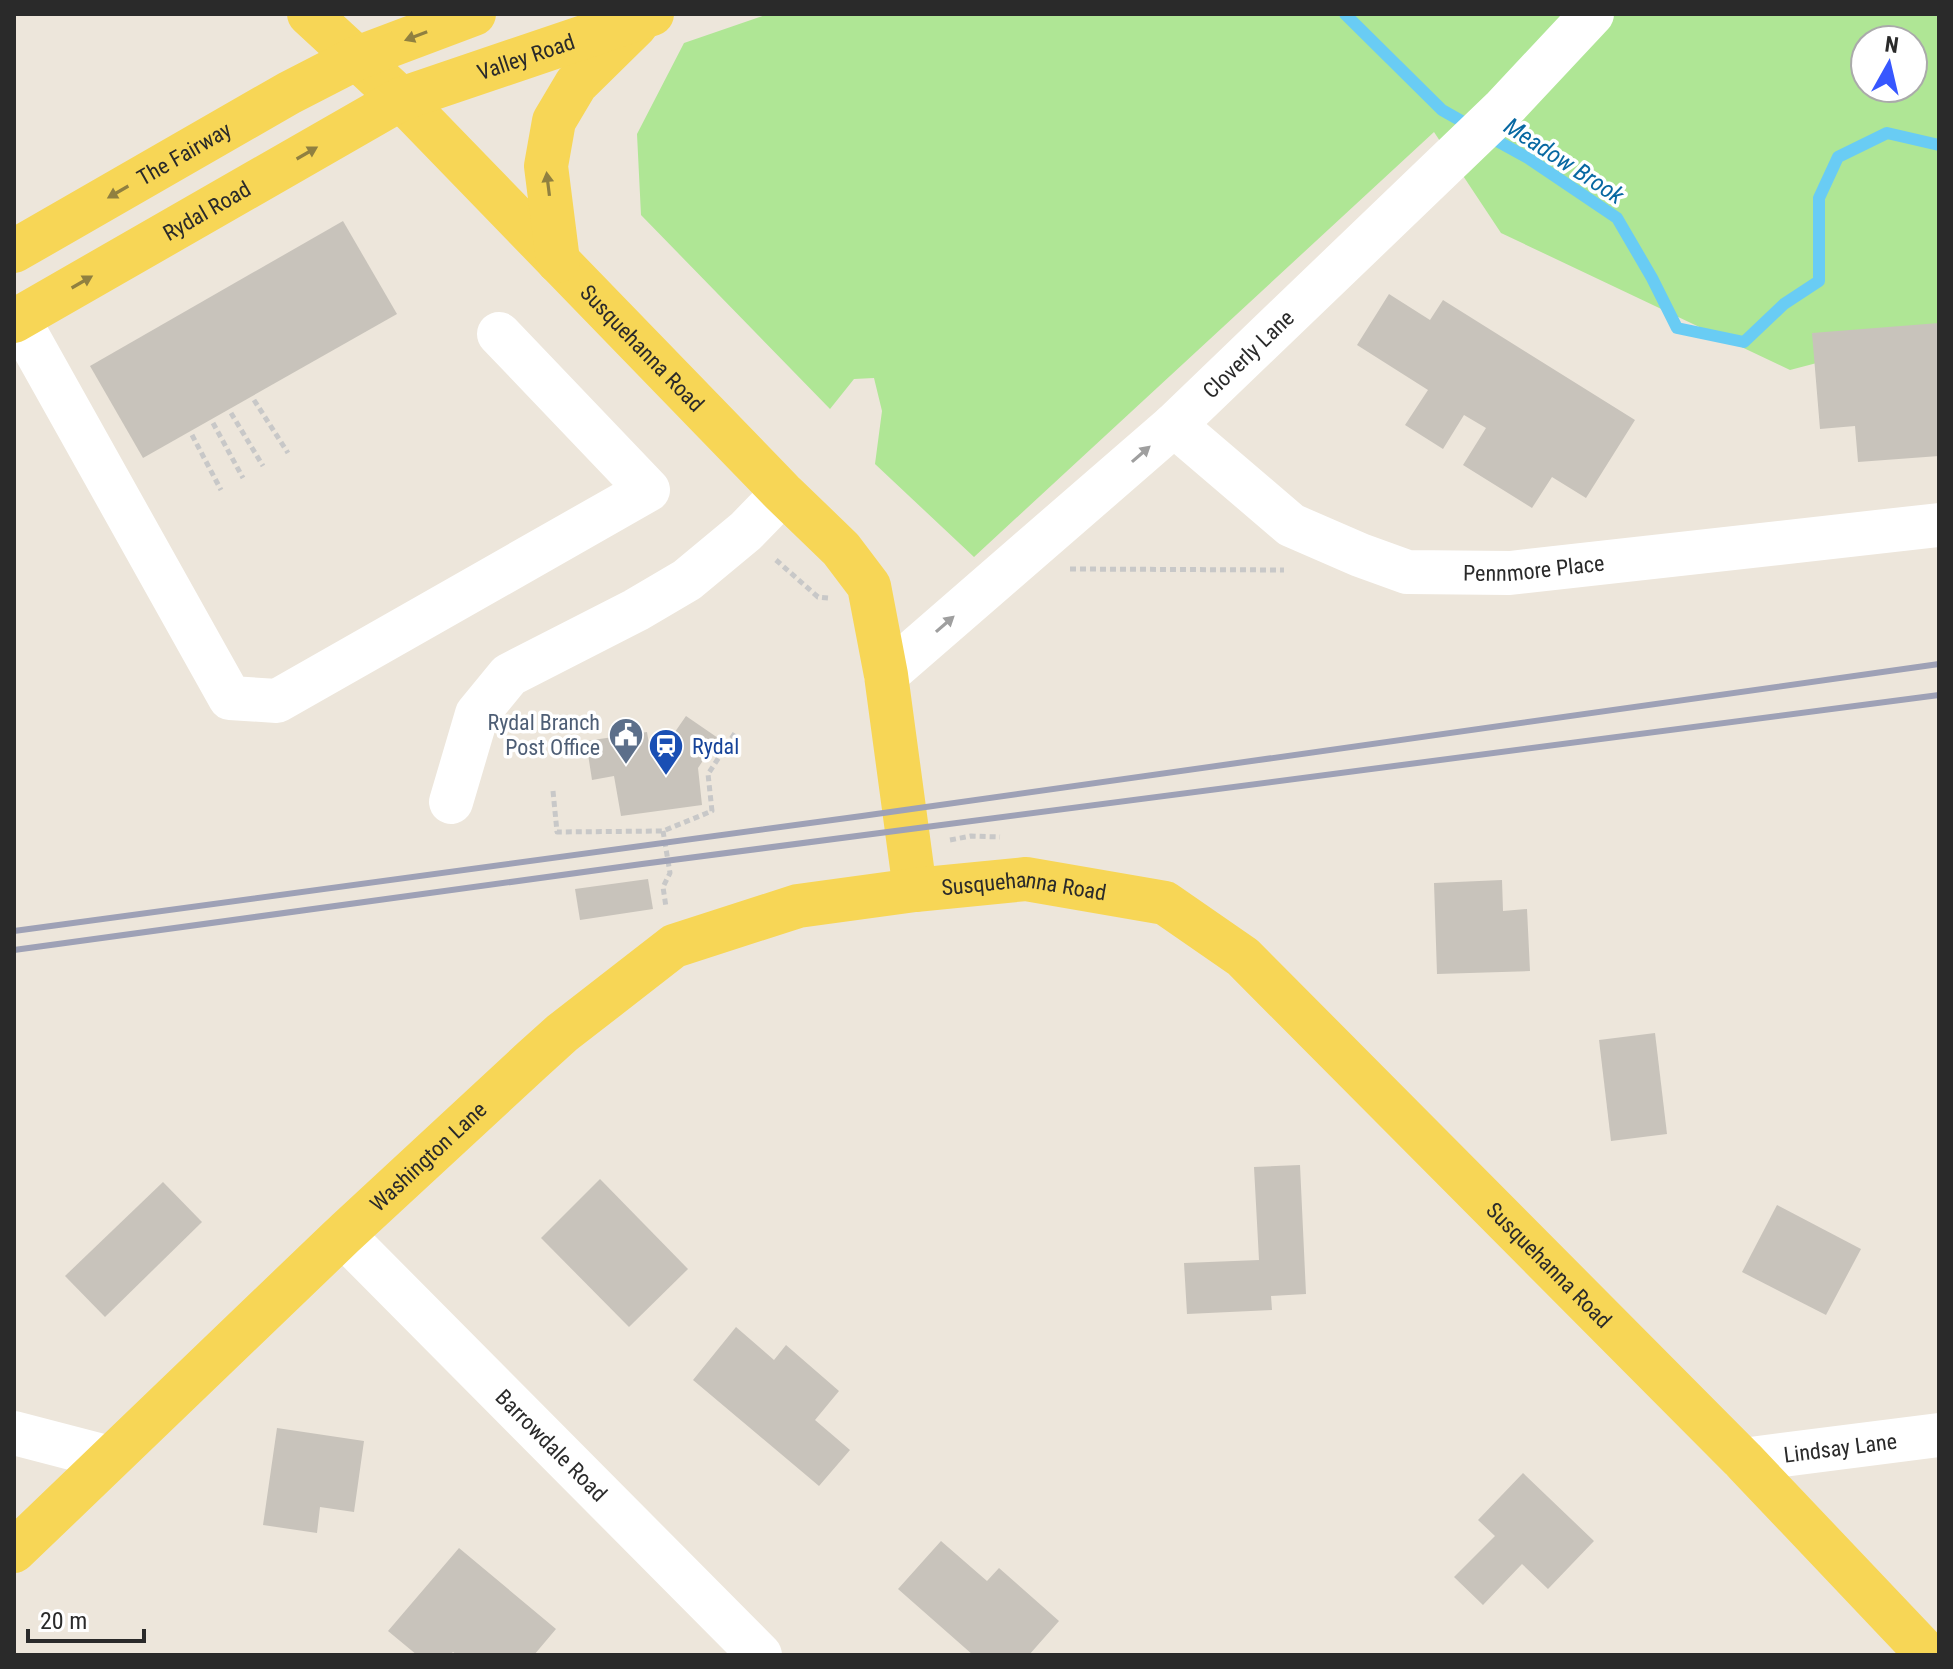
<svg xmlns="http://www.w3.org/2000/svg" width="1953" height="1669" viewBox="0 0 1953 1669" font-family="'Roboto Condensed',sans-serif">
<rect width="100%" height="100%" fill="#ede6db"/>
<path fill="#afe695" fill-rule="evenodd" d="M768,14H1939V331L1790,370L1501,233L1434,132L974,557L875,464L882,411L874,378L854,379L830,409L641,215L637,134L684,43ZM1865,40H1913V88H1865Z"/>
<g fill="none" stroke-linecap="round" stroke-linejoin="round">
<g stroke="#69ccf4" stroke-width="12">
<path d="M1345,14L1442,110L1472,127"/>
<path d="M1488,136L1528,158L1617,218L1652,278L1677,328L1744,342L1784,304L1819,281V198L1838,157L1887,133L1939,145"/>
</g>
</g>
<g fill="#c8c3bb">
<path d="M343,221L397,314L143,458L90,366Z"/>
<path d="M1389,294L1430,320L1443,300L1635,420L1586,498L1552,477L1532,508L1463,465L1486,428L1464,415L1443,449L1405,425L1428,390L1357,345Z"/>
<path d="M1939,323V456L1858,462L1855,426L1820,429L1812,333Z"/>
<path d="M686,716L718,738L698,768L702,805L621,816L614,776L592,780L586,741L647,732L649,744L668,742Z"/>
<path d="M648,879L653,909L580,920L575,889Z"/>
<path d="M1502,880L1503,911L1527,909L1530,971L1437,974L1434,883Z"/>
<path d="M1655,1033L1667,1134L1611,1141L1599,1040Z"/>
<path d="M1300,1165L1306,1294L1271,1296L1272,1310L1187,1314L1184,1263L1259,1260L1254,1167Z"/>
<path d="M600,1179L688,1269L629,1327L541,1238Z"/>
<path d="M163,1182L202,1222L105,1317L65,1276Z"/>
<path d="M1777,1205L1861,1249L1826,1315L1742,1272Z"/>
<path d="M736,1327L774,1360L786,1345L839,1391L815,1420L850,1450L819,1486L693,1380Z"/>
<path d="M277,1428L364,1441L354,1512L320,1507L317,1533L263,1525Z"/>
<path d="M1523,1473L1594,1541L1548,1589L1522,1564L1483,1605L1454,1577L1495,1536L1478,1520Z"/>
<path d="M941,1541L987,1581L999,1568L1059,1621L1029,1655H973L898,1589Z"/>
<path d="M459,1548L556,1629L534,1655H457L453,1652L450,1655H417L388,1631Z"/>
</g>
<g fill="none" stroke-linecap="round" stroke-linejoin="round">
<g stroke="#c8c8c8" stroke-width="5" stroke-dasharray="6 4" stroke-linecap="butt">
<path d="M254,400L288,453"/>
<path d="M231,413L263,466"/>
<path d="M213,423L243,478"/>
<path d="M192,435L221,490"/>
<path d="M776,560L818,597L828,598"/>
<path d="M1070,569L1284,570"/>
<path d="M553,791L557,832L663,831L712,811L708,774L735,733"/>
<path d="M663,831L670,873L663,887L666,907"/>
<path d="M950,840L971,836L1000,837"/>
</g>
<g stroke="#fff" stroke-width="44">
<path d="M18,319L230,698L277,701L648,490L499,334"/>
<path id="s1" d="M1174,425L1291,525L1360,555L1407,572L1510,573L1939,525"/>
<path id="s2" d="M886,675L1174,425L1504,108L1592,14"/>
<path d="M451,802L477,714L509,675L636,610L687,580L746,531L783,493"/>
<path id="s3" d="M343,1235L760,1655"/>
<path d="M14,1433L110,1458"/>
<path id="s4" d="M1743,1460L1939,1435"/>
</g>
<g stroke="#f7d656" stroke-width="44">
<path id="s5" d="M309,14L401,99L783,493L841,549L869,586L886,675L915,890"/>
<path id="s6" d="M14,251L289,93L357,58L474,14"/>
<path d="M558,261L546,166L554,121L576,84L636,25"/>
<path id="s7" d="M14,321L401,99L652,14"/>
<path id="s8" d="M14,1551L343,1235L531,1061L562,1033L674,946L798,906L915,890L1026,879L1165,903L1243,957L1743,1460L1928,1655"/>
</g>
<g stroke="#9ea1b6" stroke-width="6">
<path d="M14,931L862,816L1939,664"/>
<path d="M14,950L642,864L1939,695"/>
</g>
</g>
<defs><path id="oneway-solid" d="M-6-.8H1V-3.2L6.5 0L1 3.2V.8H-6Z" transform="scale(2)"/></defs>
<g fill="#908040">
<use href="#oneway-solid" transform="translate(416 36) rotate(159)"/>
<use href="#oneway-solid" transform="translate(307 153) rotate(-30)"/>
<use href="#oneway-solid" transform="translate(548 184) rotate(-97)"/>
<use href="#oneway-solid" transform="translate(118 192) rotate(150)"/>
<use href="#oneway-solid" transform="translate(82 282) rotate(-30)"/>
</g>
<g fill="#9f9f9f">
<use href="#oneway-solid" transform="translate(1141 454) rotate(-41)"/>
<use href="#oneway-solid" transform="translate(945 624) rotate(-41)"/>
</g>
<defs>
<symbol id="civic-pin" viewBox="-11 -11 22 30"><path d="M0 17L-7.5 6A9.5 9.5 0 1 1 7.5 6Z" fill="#5c6f8a" stroke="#fff"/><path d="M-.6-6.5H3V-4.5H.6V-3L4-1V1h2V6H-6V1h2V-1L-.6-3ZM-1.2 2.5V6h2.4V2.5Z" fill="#fff"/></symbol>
<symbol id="station-pin" viewBox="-11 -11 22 30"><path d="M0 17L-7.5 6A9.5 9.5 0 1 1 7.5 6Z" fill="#1a4fb4" stroke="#fff"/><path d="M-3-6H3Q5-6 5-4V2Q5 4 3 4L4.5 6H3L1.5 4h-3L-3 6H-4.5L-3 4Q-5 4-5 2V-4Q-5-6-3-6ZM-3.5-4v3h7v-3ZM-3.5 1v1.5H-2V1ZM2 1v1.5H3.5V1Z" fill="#fff"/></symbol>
</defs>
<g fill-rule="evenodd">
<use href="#civic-pin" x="606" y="715" width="40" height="54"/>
<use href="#station-pin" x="646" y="726" width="40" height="54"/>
</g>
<g text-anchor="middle" stroke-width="7" stroke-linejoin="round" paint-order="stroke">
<g font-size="22" fill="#2a2a2a" stroke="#fff">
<text dy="8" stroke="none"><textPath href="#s7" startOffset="578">Valley Road</textPath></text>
<text dy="8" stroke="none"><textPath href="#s6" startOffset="196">The Fairway</textPath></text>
<text dy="8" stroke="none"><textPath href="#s7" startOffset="222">Rydal Road</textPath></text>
<text dy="8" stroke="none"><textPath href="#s5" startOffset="472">Susquehanna Road</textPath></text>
<text dy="8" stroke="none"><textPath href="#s2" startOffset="484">Cloverly Lane</textPath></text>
<text dy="8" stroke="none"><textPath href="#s1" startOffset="406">Pennmore Place</textPath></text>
<text dy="8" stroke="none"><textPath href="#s8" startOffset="1254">Susquehanna Road</textPath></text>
<text dy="8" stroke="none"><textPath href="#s8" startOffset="572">Washington Lane</textPath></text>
<text dy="8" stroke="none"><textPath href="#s8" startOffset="1926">Susquehanna Road</textPath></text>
<text dy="8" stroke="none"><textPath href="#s3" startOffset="296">Barrowdale Road</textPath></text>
<text dy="8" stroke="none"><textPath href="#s4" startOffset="98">Lindsay Lane</textPath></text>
</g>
<g font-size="22" fill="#4e5e75" stroke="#fff" text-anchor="end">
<text x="600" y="730">Rydal Branch<tspan x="600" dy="25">Post Office</tspan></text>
</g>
<g font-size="22" fill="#164399" stroke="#fff" text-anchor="start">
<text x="692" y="754">Rydal</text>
</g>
<g font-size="24" font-style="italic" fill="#0768a2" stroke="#fff">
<text transform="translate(1564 161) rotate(33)" y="8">Meadow Brook</text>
</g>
</g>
<rect width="1953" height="1669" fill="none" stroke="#2a2a2a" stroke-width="32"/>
<g transform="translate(1889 64) rotate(8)"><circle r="38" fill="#ffffff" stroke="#aaaaaa" stroke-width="2"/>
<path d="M0-6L14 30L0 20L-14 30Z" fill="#3757ff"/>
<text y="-12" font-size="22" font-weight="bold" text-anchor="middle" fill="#2a2a2a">N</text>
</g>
<path d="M28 1629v12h116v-12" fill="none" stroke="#2a2a2a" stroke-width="4"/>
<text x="40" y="1629" font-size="24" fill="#2a2a2a" stroke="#ffffff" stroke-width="6" paint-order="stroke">20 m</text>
</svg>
